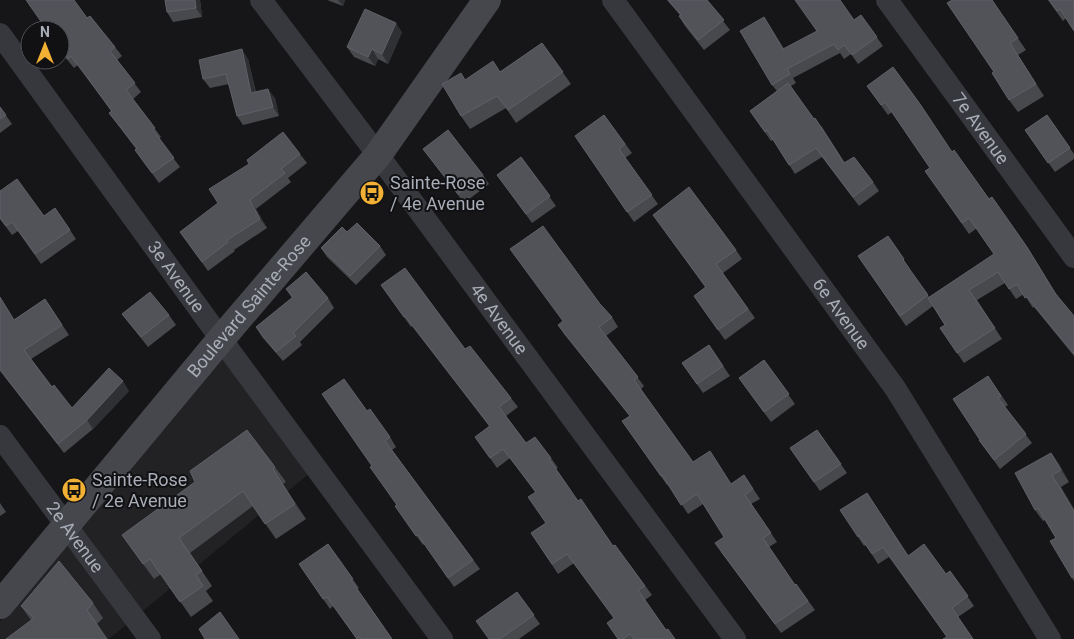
<svg xmlns="http://www.w3.org/2000/svg" width="1074" height="639" viewBox="0 0 1074 639" font-family="Roboto,sans-serif">
<rect width="100%" height="100%" fill="#161618"/>
<path fill="#222225" d="M221,347L311,472L109,639H0V621Z"/>
<g fill="none" stroke-linecap="round" stroke-linejoin="round">
<g stroke="#37383d" stroke-width="22">
<path id="s1" d="M261,0L378,155L735,639"/>
<path id="s2" d="M613,0L895,388L1050,639"/>
<path id="s3" d="M887,0L1074,257"/>
<path id="s4" d="M0,34L221,339L442,639"/>
<path id="s5" d="M0,436L150,639"/>
</g>
<path stroke="#45474d" stroke-width="28" id="s6" d="M0,605L221,339L378,155L487,0"/>
</g>
<g fill="#47494d">
<path d="M165,0H200L202,17L173,22L167,12Z"/>
<path d="M327,0H345L343,6Z"/>
<path d="M667,0H707L730,30L704,50L685,26L679,16L680,15Z"/>
<path d="M952,0H993L992,1L1026,50L1018,55L1044,96L1018,112L1009,100L994,72Z"/>
<path d="M1048,0H1074L1066,18L1063,21Z"/>
<path d="M861,15L883,46L858,64L851,54L844,59L840,53L793,78L796,83L791,86L814,119L822,127L845,163L873,182L879,191L859,206L822,157L795,174L773,140L771,141L750,111L777,91L772,85L764,17L784,49L854,20Z"/>
<path d="M87,18L115,47L122,56L117,60L141,92L133,99L161,137L159,139L180,167L159,183L135,150L136,149L109,113L111,111L78,65L74,68L60,51V30Z"/>
<path d="M402,32L388,64L378,59L375,66L354,57L347,47Z"/>
<path d="M542,43L571,84L516,123L506,108L470,129L461,116L465,80L500,72Z"/>
<path d="M248,59L256,92L275,98L279,116L243,125L237,116L229,84L210,88L203,79Z"/>
<path d="M867,86L952,152L989,199L1034,258L1058,297L1074,316V356L1034,307L1033,308L1024,294L1016,299L1005,283L977,300L1002,339L964,363L940,328L945,325L933,306L906,326L858,256L888,236L910,269H909L929,297L994,254L977,228L969,234L925,171L930,168L892,112L888,115Z"/>
<path d="M0,107L12,124L0,133Z"/>
<path d="M604,115L632,153L625,158L658,204L634,222L575,136Z"/>
<path d="M1047,115L1074,154V159L1055,172L1025,130Z"/>
<path d="M423,149L483,175L489,184L464,203Z"/>
<path d="M300,154L307,163L288,178L291,182L256,209L267,228L234,250L235,251L208,271L180,232Z"/>
<path d="M521,157L556,206L532,223L497,175Z"/>
<path d="M55,208L76,239L41,264L18,231L12,235L0,219L44,216Z"/>
<path d="M653,215L736,250L742,259L723,273L755,318L725,340L694,296L705,287Z"/>
<path d="M347,232L380,246L386,255L356,285L327,257L321,248Z"/>
<path d="M381,285L465,349L511,398L518,407L506,416L526,443L551,458L558,468L556,469L578,501L613,546L615,545L652,595L645,600L666,630L675,639H618L614,618L574,563L558,574L531,533L546,523L535,492L510,458L497,468L475,437L489,426L412,326L411,327Z"/>
<path d="M286,289L328,298L334,308L300,342L302,345L283,361L262,337L256,327L292,298Z"/>
<path d="M45,299L69,335L31,359L52,387L72,408L129,391L93,429L64,453L8,381L0,370L15,319Z"/>
<path d="M600,304L612,317L618,327L606,336L644,386L641,389L693,462L731,484L744,475L760,499L751,504L777,542L769,547L795,585L796,584L815,610L781,633L721,552L724,537L703,504L688,514L668,484L667,485L622,421L630,416L564,334L558,325Z"/>
<path d="M122,314L169,315L176,325L148,347Z"/>
<path d="M709,345L730,376L703,393L682,363Z"/>
<path d="M764,360L795,404L771,422L739,378Z"/>
<path d="M988,376L1008,405L1005,407L1032,443L1000,469L979,440H980Z"/>
<path d="M367,411L390,437L396,447L392,450L480,569L454,587L424,544L423,545L395,506L397,505L372,466Z"/>
<path d="M817,430L847,473L820,491L790,448Z"/>
<path d="M1051,453L1059,464L1069,482L1061,487L1074,509V581L1072,578L1056,538L1045,520L1043,521L1035,510Z"/>
<path d="M275,467L286,482L283,484L306,519L276,539L253,506L190,553L212,586L206,591L213,601L191,617L161,574L154,579L122,535Z"/>
<path d="M867,493L908,555L946,574L950,571L974,606L958,617L947,637L889,557L878,564L866,545L864,546L858,537Z"/>
<path d="M0,503L6,512L0,516Z"/>
<path d="M328,544L359,588L357,589L392,639H357L333,606L330,609L299,564Z"/>
<path d="M517,592L540,624L519,639H489Z"/>
<path d="M93,603L103,618L97,624L31,620L21,606Z"/>
</g>
<g fill="#2f3033">
<path d="M195,0H200L202,17L196,8Z"/>
<path d="M338,0H345L343,6Z"/>
<path d="M764,17L770,26L790,58L783,49Z"/>
<path d="M396,23L402,32L388,64L382,54Z"/>
<path d="M1010,43L1018,55L1044,96L1036,84Z"/>
<path d="M242,49L248,59L258,102L251,93Z"/>
<path d="M372,49L378,59L375,66L368,57Z"/>
<path d="M268,89L275,98L279,116L273,107Z"/>
<path d="M992,197L1034,258L1062,303Z"/>
<path d="M250,200L256,209L267,228L260,219Z"/>
<path d="M123,381L129,391L93,429L87,420Z"/>
<path d="M1051,453L1059,464L1069,482L1061,470Z"/>
<path d="M273,469L283,484L306,519L295,504Z"/>
<path d="M1052,475L1074,509V511Z"/>
</g>
<g fill="#525359" stroke="#5f6168">
<path d="M26,0H74L87,18L90,16L115,47L110,51L135,83L126,90L155,128L153,130L174,158L152,173L135,150L137,148L109,113L112,111L71,56L68,59L60,50V30H47Z"/>
<path d="M165,0H195L196,8L167,12Z"/>
<path d="M668,0H707L724,20L698,40L679,16L681,15Z"/>
<path d="M795,0H840L854,20L861,15L877,37L852,55L844,45L838,50L834,44L787,69L790,74L772,85L740,31L764,17L783,49L817,31Z"/>
<path d="M952,0H992L1018,38L1010,43L1036,84L1009,100L992,73L994,72L947,3Z"/>
<path d="M1049,0H1074V31L1060,9L1057,11Z"/>
<path d="M365,9L396,23L382,54L372,49L368,57L347,47Z"/>
<path d="M542,43L563,72L508,110L497,96L461,116L442,84L461,73L465,80L493,61L500,72Z"/>
<path d="M242,49L251,93L268,89L273,107L237,116L226,74L203,79L199,60Z"/>
<path d="M893,67L920,104L952,152L954,150L989,199L992,197L1027,247L1055,293L1074,316V354L1027,297L1025,298L1017,284L1009,289L998,272L969,290L995,328L957,353L940,328L945,325L928,298L994,254L969,218L962,223L925,171L930,168L885,102L881,105L867,86Z"/>
<path d="M788,83L814,119L815,118L844,163L854,157L873,182L853,197L816,148L789,165L767,130L765,132L750,111Z"/>
<path d="M0,107L6,115L0,119Z"/>
<path d="M604,115L625,144L619,149L652,195L627,212L575,136Z"/>
<path d="M1047,115L1070,148L1048,163L1025,130Z"/>
<path d="M448,130L483,175L458,194L423,149Z"/>
<path d="M283,132L300,154L281,169L285,173L250,200L260,219L227,240L228,242L202,262L180,232L218,203L209,189L249,164L247,160Z"/>
<path d="M521,157L550,196L526,214L497,175Z"/>
<path d="M17,179L44,216L55,208L70,230L35,254L12,222L6,226L0,218V191Z"/>
<path d="M689,187L736,250L716,264L748,309L718,330L694,296L706,287L653,215Z"/>
<path d="M357,223L380,246L350,276L321,248L342,227L347,232Z"/>
<path d="M543,226L600,304L612,317L599,327L638,377L634,380L693,462L710,451L731,484L744,475L753,489L745,495L771,533L763,538L795,585L796,584L808,601L775,624L715,543L724,537L697,494L681,505L662,475L661,476L622,421L630,416L558,325L563,321L510,249Z"/>
<path d="M888,236L904,259L903,260L928,295L900,316L858,256Z"/>
<path d="M405,268L465,349L470,346L511,398L499,407L526,443L535,437L551,458L549,459L578,501L581,499L613,546L615,545L645,586L638,590L666,630L668,629L675,639H634L630,634L623,639H618L607,623L614,618L567,554L552,564L531,533L546,523L528,497L536,492L503,449L490,458L475,437L490,426L405,316L404,317L381,285Z"/>
<path d="M306,272L328,298L293,333L296,336L276,352L256,327L293,297L286,289Z"/>
<path d="M150,292L169,315L141,337L122,314Z"/>
<path d="M0,297L14,320L45,299L62,325L24,350L52,387L54,385L72,408L109,368L123,381L87,420L58,444L0,370Z"/>
<path d="M709,345L723,366L697,384L682,363Z"/>
<path d="M764,360L789,394L764,412L739,378Z"/>
<path d="M988,376L1001,396L998,398L1026,434L994,460L979,440H980L953,399Z"/>
<path d="M344,379L367,411L370,409L390,437L385,441L473,560L448,578L418,535L416,536L395,506L397,505L370,467L372,466L322,394Z"/>
<path d="M247,430L275,467L273,469L295,504L265,524L243,491L179,538L202,571L196,575L203,586L180,602L150,559L143,564L122,535L195,482L190,471Z"/>
<path d="M817,430L841,464L814,482L790,448Z"/>
<path d="M1051,453L1061,470L1052,475L1074,511V576L1072,578L1050,541L1056,538L1038,508L1035,510L1015,473Z"/>
<path d="M867,493L908,556L924,544L946,574L950,571L968,596L952,608L973,639H943L947,637L883,547L872,554L859,535L858,537L840,510Z"/>
<path d="M328,544L353,579L351,580L392,639H361L360,637L357,639L327,597L323,599L299,564Z"/>
<path d="M59,561L93,603L87,610L107,639H6L34,618L21,606Z"/>
<path d="M517,592L534,615L500,639H489L476,621Z"/>
<path d="M220,612L239,639H205L199,629Z"/>
</g>
<defs>
<symbol id="bus-disc" viewBox="-11 -11 22 22"><circle r="9.5" fill="#f2b134" stroke="#111113"/><path d="M-5-6H5V4H4V6H2V4H-2V6H-4V4H-5ZM-3.5-4V0h7V-4ZM-3.5 1.2v1.5H-2V1.2ZM2 1.2v1.5H3.5V1.2Z" fill="#111"/></symbol>
</defs>
<g fill-rule="evenodd">
<use href="#bus-disc" x="358" y="179" width="28" height="28"/>
<use href="#bus-disc" x="60" y="476" width="28" height="28"/>
</g>
<g text-anchor="middle" stroke-width="4" stroke-linejoin="round" paint-order="stroke">
<g font-size="18" fill="#a8adb8" stroke="#111113">
<text dy="6" stroke="none"><textPath href="#s3" startOffset="159">7e Avenue</textPath></text>
<text dy="6" stroke="none"><textPath href="#s4" startOffset="300">3e Avenue</textPath></text>
<text dy="6" stroke="none"><textPath href="#s6" startOffset="389">Boulevard Sainte-Rose</textPath></text>
<text dy="6" stroke="none"><textPath href="#s2" startOffset="388">6e Avenue</textPath></text>
<text dy="6" stroke="none"><textPath href="#s1" startOffset="398">4e Avenue</textPath></text>
<text dy="6" stroke="none"><textPath href="#s5" startOffset="126">2e Avenue</textPath></text>
</g>
<g font-size="18" fill="#a8adb8" stroke="#111113" text-anchor="start">
<text x="390" y="189">Sainte-Rose<tspan x="390" dy="21">/ 4e Avenue</tspan></text>
<text x="92" y="486">Sainte-Rose<tspan x="92" dy="21">/ 2e Avenue</tspan></text>
</g>
</g>
<g transform="translate(45 45)"><circle r="24" fill="#111113" stroke="#4d4f55"/>
<path d="M0-4L9 19L0 12L-9 19Z" fill="#f2b134"/>
<text y="-8" font-size="14" font-weight="bold" text-anchor="middle" fill="#a8adb8">N</text>
</g>
</svg>
